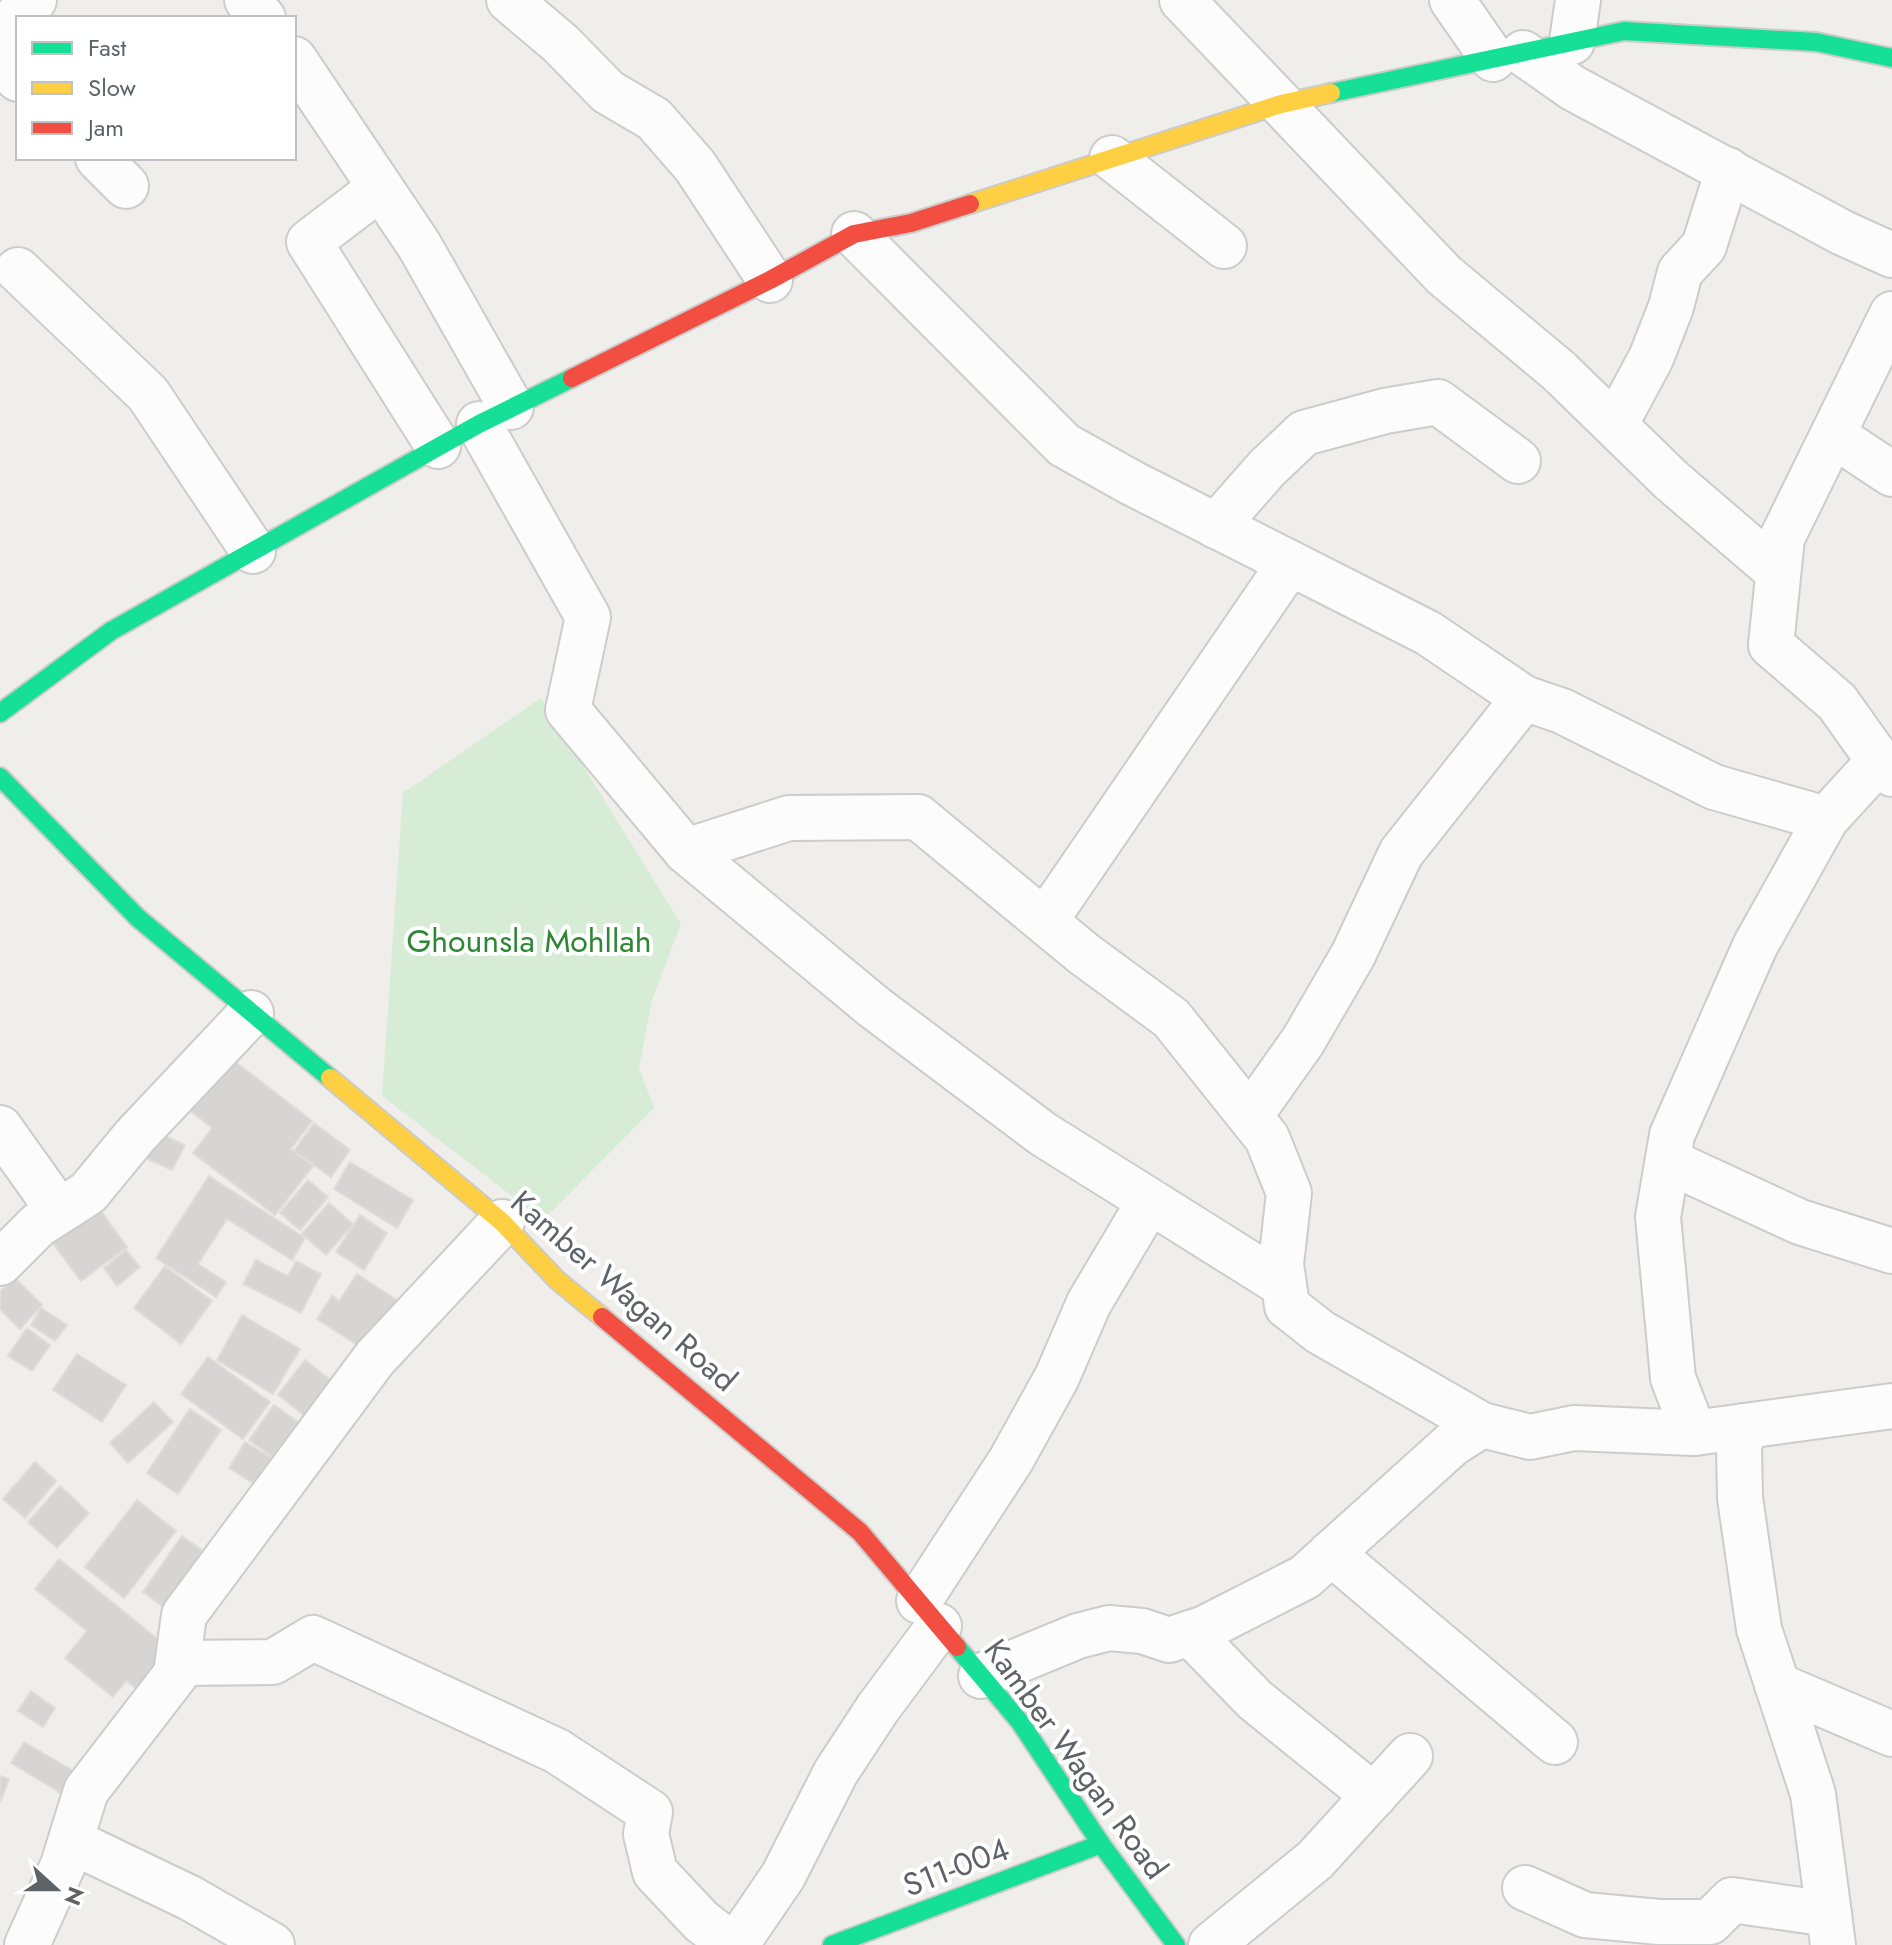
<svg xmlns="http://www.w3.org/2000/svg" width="1892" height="1945" viewBox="0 0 1892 1945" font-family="Jost,sans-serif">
<rect width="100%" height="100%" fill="#efeeea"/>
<path fill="#d6ecd4" d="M541,698L681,924L652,1000L639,1068L654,1108L543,1220L382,1096L403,793Z"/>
<g fill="#d6d5d3" stroke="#deddd8" stroke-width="2">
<path d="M228,1056L312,1121L291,1149L313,1166L275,1215L193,1153L212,1128L188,1109Z"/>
<path d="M314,1123L350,1150L331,1177L294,1151Z"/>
<path d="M157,1132L185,1145L172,1170L145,1158Z"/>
<path d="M350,1162L413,1200L397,1228L334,1189Z"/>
<path d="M209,1176L305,1238L292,1260L227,1219L198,1264L226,1282L216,1297L156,1258Z"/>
<path d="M308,1180L328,1197L300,1230L280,1213Z"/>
<path d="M329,1203L353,1224L326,1255L302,1234Z"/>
<path d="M96,1204L127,1247L81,1281L49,1238Z"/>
<path d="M360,1215L387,1233L364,1270L336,1252Z"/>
<path d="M126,1250L140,1267L117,1286L104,1268Z"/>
<path d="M256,1260L288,1276L296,1261L321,1274L301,1313L243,1284Z"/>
<path d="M165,1266L212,1301L181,1344L134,1308Z"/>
<path d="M357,1274L401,1303L368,1352L317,1319L332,1296L339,1301Z"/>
<path d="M14,1277L42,1305L20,1329L0,1309V1292Z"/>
<path d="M41,1308L67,1325L55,1341L31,1325Z"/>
<path d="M242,1315L300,1349L273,1394L217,1360Z"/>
<path d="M27,1328L50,1345L32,1371L8,1356Z"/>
<path d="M77,1354L126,1385L102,1422L53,1390Z"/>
<path d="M208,1357L270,1402L243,1439L181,1394Z"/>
<path d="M305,1360L338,1386L310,1420L278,1395Z"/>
<path d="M154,1402L173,1422L128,1463L110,1443Z"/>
<path d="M274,1405L305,1427L280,1462L249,1440Z"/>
<path d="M190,1409L221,1430L178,1494L147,1473Z"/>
<path d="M245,1442L278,1462L262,1489L229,1468Z"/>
<path d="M35,1462L56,1481L25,1518L3,1499Z"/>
<path d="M60,1486L89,1513L57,1548L28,1522Z"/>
<path d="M137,1500L176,1531L124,1598L85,1567Z"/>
<path d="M182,1536L216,1560L176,1616L143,1592Z"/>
<path d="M59,1559L171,1650L139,1691L126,1681L113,1697L65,1658L87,1631L35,1589Z"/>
<path d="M31,1691L55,1708L43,1727L18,1711Z"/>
<path d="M24,1742L82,1776L69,1798L11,1763Z"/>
<path d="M0,1776L9,1779L0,1803Z"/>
</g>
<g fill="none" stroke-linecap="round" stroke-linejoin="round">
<defs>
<g id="street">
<path d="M247,0L263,18"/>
<path d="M509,0L560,43L608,92L654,119L695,166L770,280"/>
<path d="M1182,0L1444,275L1559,371L1671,480L1777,571"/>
<path d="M1452,0L1493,59"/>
<path d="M0,33L34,0"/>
<path d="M1572,42L1578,0"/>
<path d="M1523,53L1573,88L1843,233L1892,255"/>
<path d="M294,59L419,245L511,407"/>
<path d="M0,61L18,79"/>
<path d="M98,158L126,186"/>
<path d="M1112,158L1224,246"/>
<path d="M380,188L309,242L438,446"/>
<path d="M854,234L1064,445L1132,483L1428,633L1524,698L1562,711L1714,787L1826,819"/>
<path d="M18,270L148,394L253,551"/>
<path d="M1892,314L1782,538L1771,645L1837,702L1879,761L1892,774"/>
<path d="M479,424L588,617L568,710L686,851L874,1007L1043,1134L1282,1284"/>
<path d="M1615,425L1651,358L1671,307L1680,272L1704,246L1728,170"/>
<path d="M1833,435L1892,474"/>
<path d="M1216,526L1267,468L1304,433L1385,411L1438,402L1518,461"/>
<path d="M686,851L789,818L918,817L1084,954L1171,1018L1267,1138L1289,1193L1281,1264L1287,1306L1320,1332L1482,1425L1530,1437L1574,1428L1694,1433L1892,1406"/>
<path d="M1045,921L1290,563"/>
<path d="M1250,1116L1303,1041L1353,955L1401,853L1524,698"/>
<path d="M0,1128L59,1211"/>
<path d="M1668,1161L1800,1222L1892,1251"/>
<path d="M0,1263L38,1225L88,1193L135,1136L251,1013"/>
<path d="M1744,1426L1739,1448L1740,1498L1759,1629L1813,1794L1833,1945"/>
<path d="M1694,1433L1673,1378L1658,1217L1672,1135L1755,946L1826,819L1879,761"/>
<path d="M1331,1553L1555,1742"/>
<path d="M919,1601L1011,1460L1057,1377L1089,1303L1149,1202"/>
<path d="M1190,1633L1255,1700L1374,1796"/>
<path d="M178,1663L273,1662L313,1638L557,1751L650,1812L646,1834L655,1872L701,1921L732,1945"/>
<path d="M981,1676L1078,1636L1109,1628L1142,1631L1169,1640L1205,1628L1305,1577L1452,1444L1482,1425"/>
<path d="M1777,1685L1892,1734"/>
<path d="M71,1841L190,1898L272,1945"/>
<path d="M1525,1888L1585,1915L1659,1922H1710L1732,1900L1829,1914"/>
<path d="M27,1945L63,1865L86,1791L176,1674L184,1615L375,1358L502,1222"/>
<path d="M736,1945L783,1876L836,1772L878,1708L939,1626"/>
<path d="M1211,1945L1315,1860L1410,1756"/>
</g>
<g id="fast">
<path d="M1331,93L1624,31L1816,42L1892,58"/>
<path d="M0,713L111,631L479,424L572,378"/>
<path d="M0,777L138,918L330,1078"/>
<path d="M957,1647L1020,1722L1101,1844L1176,1945"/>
<path d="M832,1945L1101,1844"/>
</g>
<g id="slow">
<path d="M970,204L1281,104L1331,93"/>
<path d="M330,1078L502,1222L557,1280L602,1317"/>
</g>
<g id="jam">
<path d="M572,378L770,280L854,234L911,223L970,204"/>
<path d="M602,1317L860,1532L957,1647"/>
</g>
</defs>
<use href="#street" stroke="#ccc" stroke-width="48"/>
<use href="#fast" stroke="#cbcbca" stroke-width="22"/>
<use href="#slow" stroke="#cbcbca" stroke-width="22"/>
<use href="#jam" stroke="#cbcbca" stroke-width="22"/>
<use href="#street" stroke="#fdfcfc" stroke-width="44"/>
<use href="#fast" stroke="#16e098" stroke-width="18"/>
<use href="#slow" stroke="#ffcf43" stroke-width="18"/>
<use href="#jam" stroke="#f24e42" stroke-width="18"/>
</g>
<g text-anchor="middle" stroke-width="8" stroke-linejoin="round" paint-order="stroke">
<g font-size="32" fill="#2e8733" stroke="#fff">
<text x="529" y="952">Ghounsla Mohllah</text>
</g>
<g font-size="32" fill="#5e6368" stroke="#fff">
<text transform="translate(624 1291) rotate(41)" y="11">Kamber Wagan Road</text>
<text transform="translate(1076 1759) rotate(54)" y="11">Kamber Wagan Road</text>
<text transform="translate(956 1867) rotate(-21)" y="11">S11-004</text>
</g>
</g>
<rect x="16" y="16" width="280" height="144" fill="#ffffff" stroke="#bfc1c3" stroke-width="2"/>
<rect x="32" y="42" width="40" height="12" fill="#16e098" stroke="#bfc1c3" stroke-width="2"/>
<text x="88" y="56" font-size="24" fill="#5e6368">Fast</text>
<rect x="32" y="82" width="40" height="12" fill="#ffcf43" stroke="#bfc1c3" stroke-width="2"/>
<text x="88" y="96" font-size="24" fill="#5e6368">Slow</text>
<rect x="32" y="122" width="40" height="12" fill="#f24e42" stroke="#bfc1c3" stroke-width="2"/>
<text x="88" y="136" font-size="24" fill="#5e6368">Jam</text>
<g transform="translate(56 1889) rotate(111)" stroke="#ffffff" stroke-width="6" paint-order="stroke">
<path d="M0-6L14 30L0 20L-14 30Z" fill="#5e6368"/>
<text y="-12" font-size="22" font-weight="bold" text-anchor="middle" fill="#5e6368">N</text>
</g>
</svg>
